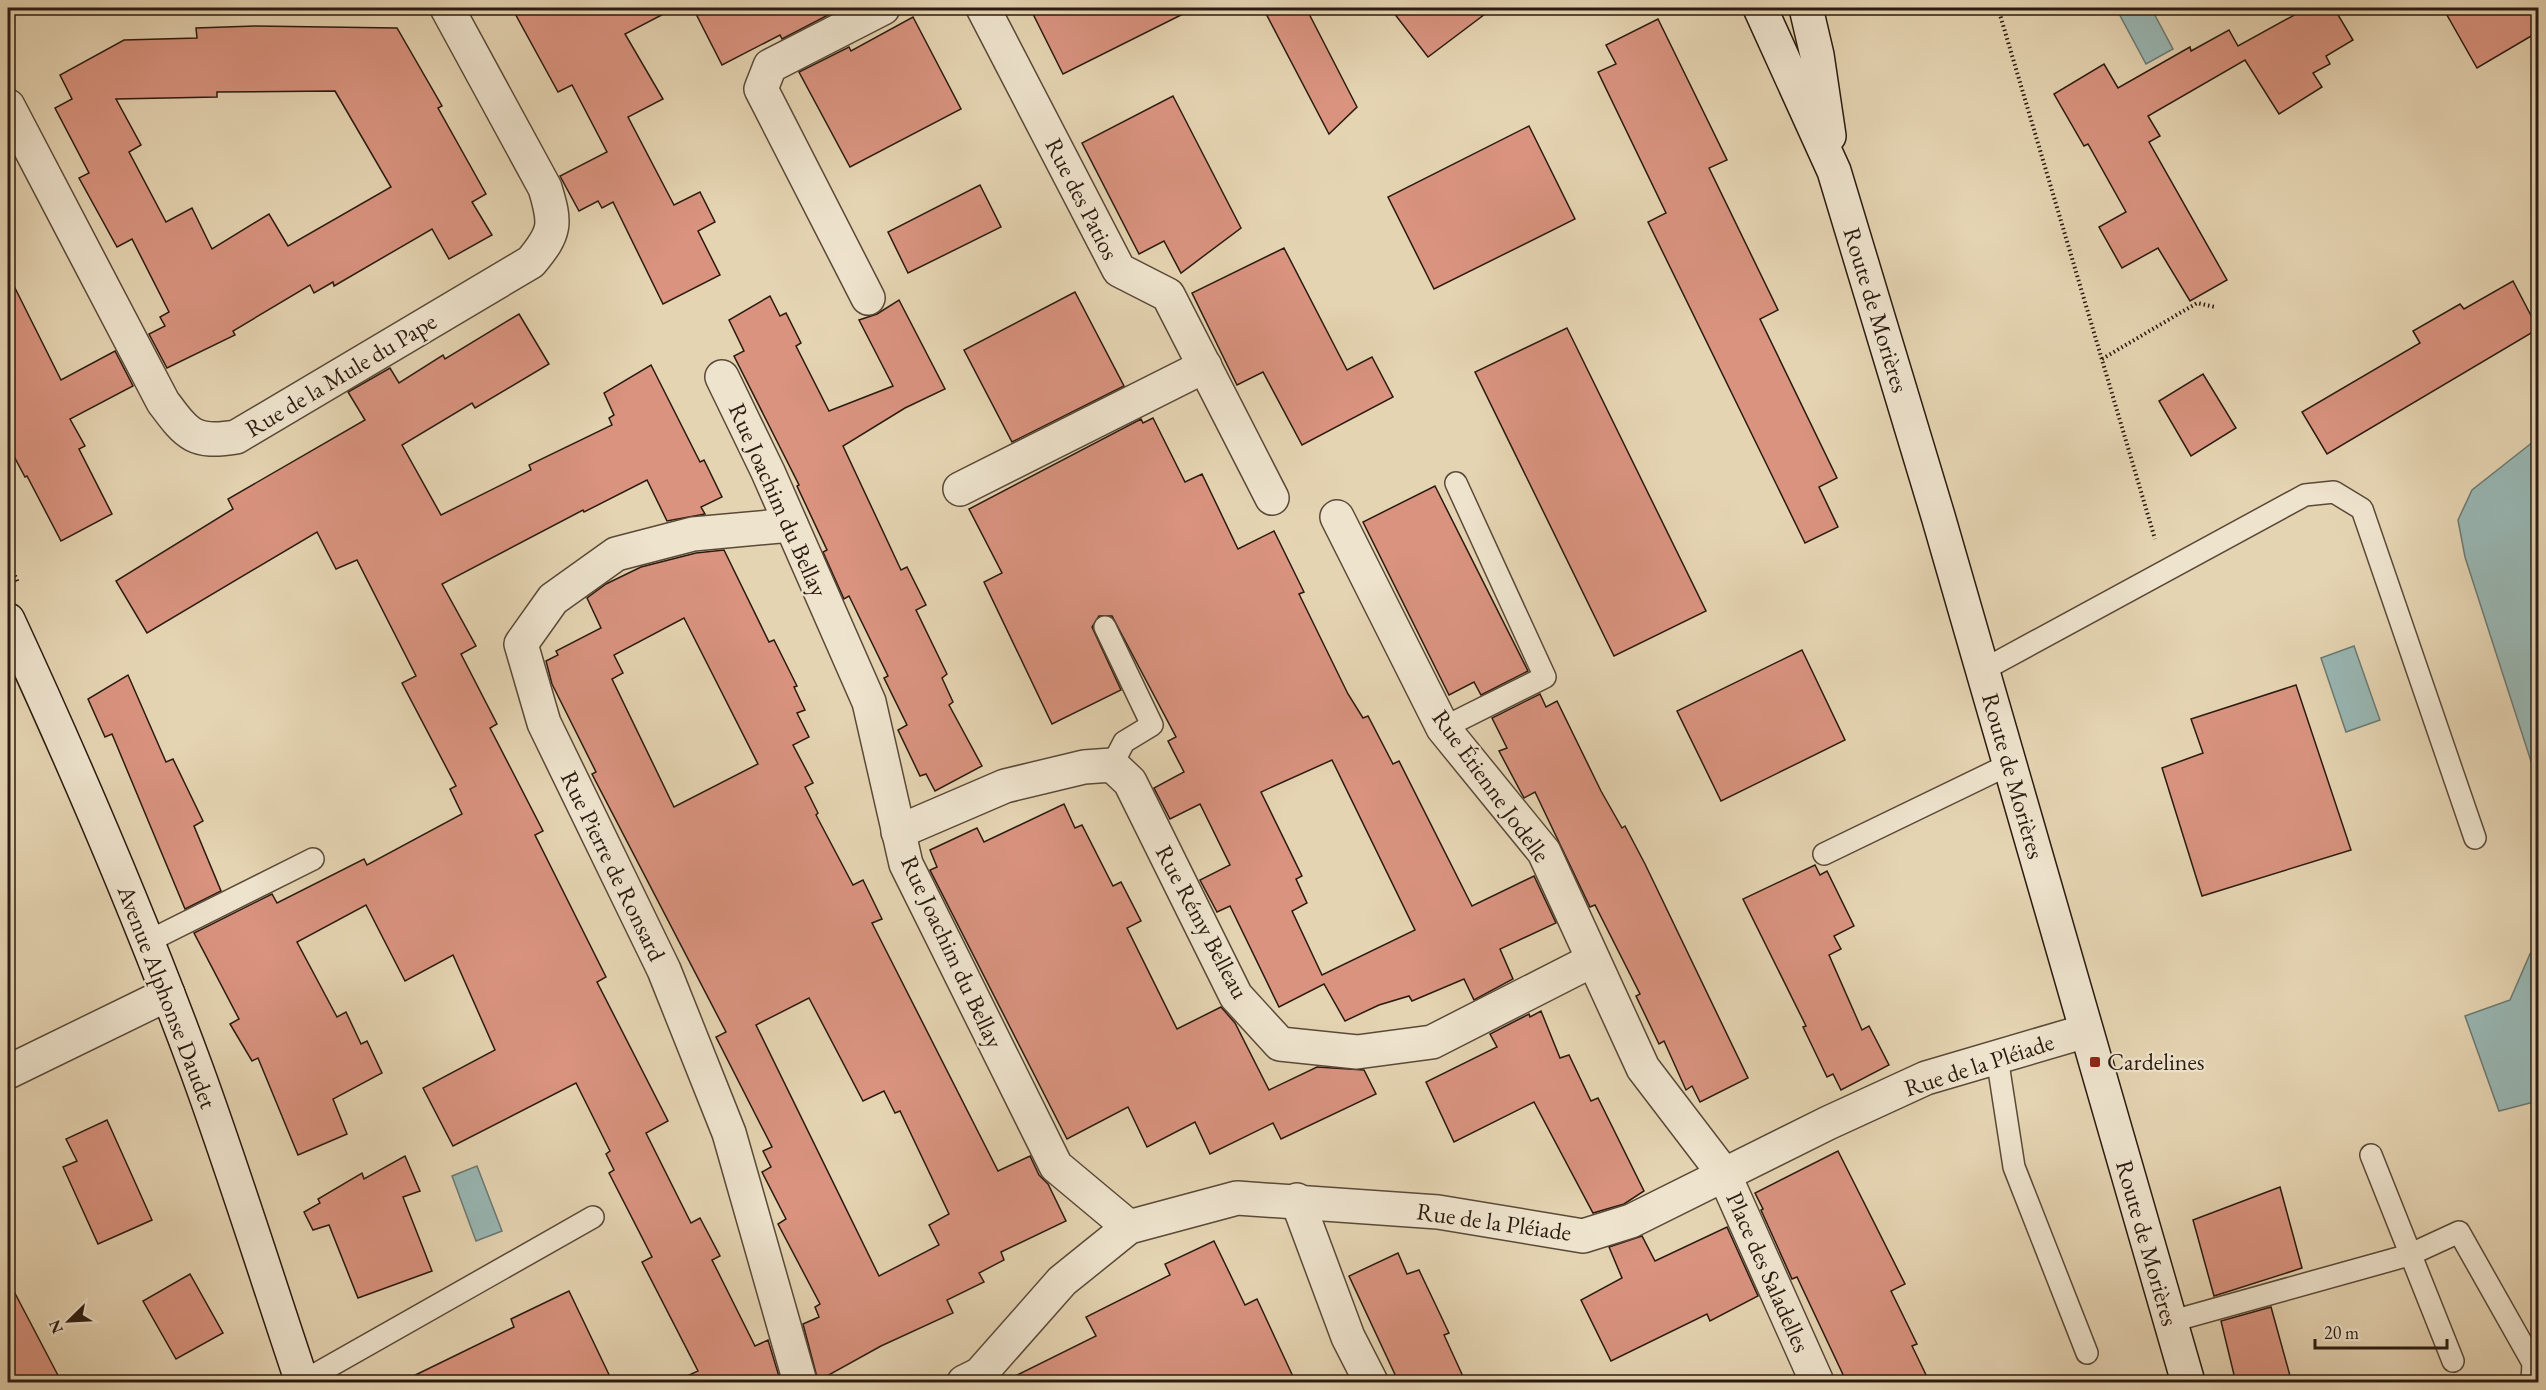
<svg xmlns="http://www.w3.org/2000/svg" width="2546" height="1390" viewBox="0 0 2546 1390" font-family="'EB Garamond',serif">
<rect width="100%" height="100%" fill="#e5d4b2"/>
<filter id="stains"><feTurbulence type="fractalNoise" baseFrequency=".00333" numOctaves="4"/><feColorMatrix values="0 0 0 0 .2 0 0 0 0 .09 0 0 0 0 .02 0 0 0 .5 -.17"/></filter>
<radialGradient id="worn" r=".72"><stop offset=".6" stop-color="#630" stop-opacity="0"/><stop offset="1" stop-color="#630" stop-opacity=".3"/></radialGradient>
<g fill="#98b7b4" stroke="#6c7972" stroke-width="1.5">
<path d="M2121,8H2151L2173,49L2146,64L2117,10Z"/>
<path d="M2538,438V783L2465,557L2458,520L2472,490Z"/>
<path d="M2354,646L2380,720L2346,732L2321,658Z"/>
<path d="M2538,945V1101L2499,1111L2465,1016L2510,1000L2530,954Z"/>
<path d="M477,1166L502,1231L476,1241L452,1176Z"/>
</g>
<g fill="#d9937f" stroke="#2b1b10" stroke-width="1.5" fill-rule="evenodd">
<path d="M512,8H675L625,34L663,99L628,117L674,205L700,192L715,222L698,231L720,275L663,304L613,202L602,208L598,201L579,211L560,176L607,152L572,85L558,92Z"/>
<path d="M693,8H835L830,10L832,13L782,39L780,35L722,65Z"/>
<path d="M1030,8H1195L1063,74Z"/>
<path d="M1263,8H1306L1357,107L1329,134Z"/>
<path d="M1390,8H1493L1428,57Z"/>
<path d="M2307,8H2334L2353,40L2326,56L2330,64L2313,73L2322,87L2279,114L2245,60L2148,116L2160,136L2149,142L2227,280L2190,301L2158,248L2122,268L2099,227L2126,212L2088,144L2084,146L2054,94L2104,64L2118,88L2190,47L2191,51L2229,30L2238,46Z"/>
<path d="M2443,8H2538V32L2477,68Z"/>
<path d="M913,17L961,109L850,167L799,72L849,47L851,51Z"/>
<path d="M1658,19L1727,160L1709,168L1778,310L1760,319L1837,478L1819,487L1838,527L1805,543L1648,222L1666,213L1598,72L1616,64L1606,45Z"/>
<path d="M255,26L397,28L442,106L438,108L486,194L472,202L492,235L449,259L432,229L334,286L333,282L314,293L310,285L233,331L235,335L167,368L149,334L165,326L160,317L169,312L132,239L117,247L79,178L89,173L55,108L72,99L60,75L124,40L197,38L196,28ZM335,91L391,187L288,246L269,214L212,249L192,208L166,222L129,152L141,145L116,99L217,97V92Z"/>
<path d="M1173,96L1241,228L1181,273L1164,241L1139,254L1082,143Z"/>
<path d="M1529,126L1575,219L1434,289L1388,197Z"/>
<path d="M980,185L1001,227L908,273L888,232Z"/>
<path d="M1284,248L1347,370L1372,357L1393,397L1302,445L1263,372L1237,385L1192,293Z"/>
<path d="M8,274L61,380L115,351L133,386L70,419L85,446L79,449L112,514L61,541L27,476L25,477L8,445Z"/>
<path d="M2513,281L2538,329L2327,454L2302,412L2420,343L2413,331L2460,304L2464,309Z"/>
<path d="M1075,292L1124,386L1012,442L964,350Z"/>
<path d="M770,296L780,316L786,313L801,343L796,346L829,411L893,386L859,320L877,314L899,300L945,389L905,408L843,446L901,570L907,567L926,605L916,610L947,674L942,678L953,702L949,705L982,766L935,791L926,774L920,776L898,730L907,725L884,678L888,676L849,596L844,599L823,552L827,550L797,486L799,485L734,356L744,351L729,320Z"/>
<path d="M519,314L549,364L475,408L472,403L402,445L441,515L531,470L529,465L612,425L609,418L614,415L604,393L651,365L700,462L704,460L722,497L701,507L705,514L667,521L647,480L584,512L583,510L442,584L476,646L461,654L497,724L490,728L543,831L535,835L606,977L597,982L668,1121L646,1133L691,1223L700,1218L720,1256L712,1260L755,1346L768,1340L781,1383H672L698,1371L642,1262L652,1257L609,1173L614,1170L606,1154L610,1151L576,1083L453,1146L423,1088L495,1050L453,955L405,981L366,905L297,942L337,1017L346,1012L361,1044L367,1041L382,1073L333,1099L347,1134L298,1155L258,1058L252,1061L230,1024L239,1019L194,933L272,894L277,903L364,859L367,865L462,814L450,789L456,786L402,683L416,676L357,560L336,569L317,532L147,633L116,581L233,509L228,499L365,420L348,392L390,368L399,383L443,355L445,359Z"/>
<path d="M1567,328L1706,611L1614,656L1475,372Z"/>
<path d="M2203,374L2236,428L2191,456L2159,401Z"/>
<path d="M1153,418L1185,482L1202,474L1238,549L1274,531L1304,592L1299,594L1348,694L1363,718L1368,716L1393,764L1399,761L1472,906L1534,876L1556,923L1500,949L1513,979L1474,1000L1464,979L1412,1001L1409,996L1379,1005L1345,1021L1324,984L1279,1007L1230,906L1217,912L1200,880L1230,865L1200,804L1170,819L1154,788L1184,772L1168,741L1176,737L1112,616H1099L1092,627L1121,690L1052,724L984,582L1002,573L969,509L1141,419L1143,423ZM1332,760L1415,930L1322,975L1292,911L1307,903L1296,879L1302,876L1261,792Z"/>
<path d="M1435,486L1528,671L1481,695L1474,682L1449,695L1363,522Z"/>
<path d="M724,550L769,642L774,640L797,686L794,687L805,710L797,713L809,737L793,745L813,783L805,787L818,813L816,815L853,885L863,880L882,919L872,923L998,1171L1030,1156L1039,1175L1048,1184L1066,1221L1001,1252L1004,1260L979,1273L984,1282L947,1300L953,1313L881,1346L818,1381L803,1324L819,1317L815,1307L820,1304L778,1224L786,1219L762,1172L771,1167L763,1151L772,1147L716,1037L726,1032L592,774L596,772L552,684L546,661L558,655L556,651L601,628L587,598L606,584L641,567L696,553ZM684,618L758,764L674,807L612,679L623,673L614,655ZM809,998L863,1101L884,1091L895,1113L900,1111L949,1214L929,1225L939,1245L879,1276L756,1025Z"/>
<path d="M1802,650L1845,740L1721,801L1677,711Z"/>
<path d="M128,675L166,762L173,759L203,821L194,826L221,891L185,909L112,734L105,737L88,699Z"/>
<path d="M2296,685L2351,850L2202,896L2162,768L2203,753L2191,719Z"/>
<path d="M1540,694L1546,707L1557,701L1601,791L1622,828L1625,826L1645,864L1748,1078L1700,1102L1692,1086L1686,1090L1664,1041L1659,1044L1636,996L1640,994L1595,905L1590,907L1535,792L1524,798L1499,751L1507,748L1492,718Z"/>
<path d="M1064,804L1075,828L1082,825L1113,886L1121,882L1141,921L1127,928L1177,1029L1221,1007L1235,1023L1269,1090L1317,1067L1364,1070L1376,1094L1281,1139L1273,1123L1210,1154L1195,1122L1147,1147L1128,1107L1067,1139L930,870L937,867L930,850L977,828L984,842Z"/>
<path d="M1815,865L1820,875L1827,871L1854,926L1834,936L1841,949L1829,955L1862,1030L1869,1026L1889,1065L1841,1090L1833,1074L1827,1077L1803,1027L1806,1026L1743,899Z"/>
<path d="M1541,1011L1560,1058L1569,1055L1591,1101L1598,1098L1644,1191L1624,1204L1593,1213L1534,1102L1454,1142L1426,1082L1497,1047L1490,1034L1529,1014L1530,1017Z"/>
<path d="M107,1120L152,1220L98,1244L63,1167L77,1161L66,1139Z"/>
<path d="M1838,1151L1905,1284L1891,1291L1917,1344L1912,1346L1930,1383H1847L1797,1277L1792,1279L1761,1210L1763,1209L1755,1193Z"/>
<path d="M405,1156L420,1191L403,1197L432,1271L358,1298L329,1225L313,1230L304,1212L320,1203L318,1199L362,1173L364,1179Z"/>
<path d="M2280,1187L2302,1268L2214,1296L2193,1220Z"/>
<path d="M1727,1227L1758,1296L1710,1321L1707,1314L1611,1361L1581,1300L1622,1278L1609,1247L1642,1236L1655,1261Z"/>
<path d="M1214,1241L1245,1305L1257,1299L1296,1383H1001L1096,1336L1086,1317L1170,1275L1165,1264Z"/>
<path d="M1398,1253L1407,1274L1419,1270L1449,1333L1444,1335L1466,1383H1399L1349,1276Z"/>
<path d="M190,1274L223,1333L176,1359L143,1301Z"/>
<path d="M8,1280L62,1383H8Z"/>
<path d="M569,1291L613,1383H399L514,1327L511,1319Z"/>
<path d="M2271,1307L2292,1383H2236L2221,1321Z"/>
</g>
<g fill="none" stroke-linecap="round" stroke-linejoin="round">
<defs>
<g id="lane">
<path d="M1105,627L1152,725L1124,742L1112,765"/>
<path d="M1983,670L2305,495L2334,492L2362,509L2475,838"/>
<path d="M1443,728L1545,677L1456,483"/>
<path d="M1824,854L2010,764"/>
<path d="M147,942L313,859"/>
<path d="M1997,1057L2014,1167L2087,1353"/>
<path d="M2371,1155L2453,1361"/>
<path d="M2169,1322L2409,1255L2459,1232L2533,1363L2532,1382"/>
<path d="M302,1382L593,1217"/>
</g>
<g id="street">
<path d="M983,8L1119,270L1168,295L1272,498"/>
<path d="M8,106L163,402C187,434 193,444 236,437L531,262C556,232 556,224 545,188L447,8"/>
<path d="M868,298L761,89L770,66L883,8"/>
<path d="M722,377L768,472L869,702L906,864L1056,1166L1129,1227"/>
<path d="M960,489L1205,366"/>
<path d="M1337,517L1443,728L1544,852L1643,1068L1724,1174L1817,1382"/>
<path d="M791,525L693,534L616,554L553,599L521,644L544,723L664,970L729,1133L800,1382"/>
<path d="M898,832L1005,786L1084,767L1112,765L1130,782L1236,996L1280,1044L1357,1052L1432,1042L1593,960"/>
<path d="M8,1072L168,994"/>
<path d="M1297,1200L1348,1337L1371,1382"/>
<path d="M964,1382L980,1374L1062,1281L1129,1227L1237,1198L1438,1212L1583,1236L1631,1221L1828,1123L1926,1078L2086,1031"/>
</g>
<g id="secondary">
<path d="M1760,8L1834,171L1938,516L2188,1382"/>
<path d="M1806,8L1817,55L1829,136"/>
<path d="M8,620C76,767 140,916 196,1068C234,1172 267,1278 302,1382"/>
</g>
</defs>
<use href="#lane" stroke="#5a4938" stroke-width="24"/>
<use href="#street" stroke="#5a4938" stroke-width="36"/>
<use href="#secondary" stroke="#2b1b10" stroke-width="36"/>
<g stroke="#2b1b10" stroke-width="4" stroke-dasharray="1.5 3" stroke-linecap="butt">
<path d="M1998,8L2155,539"/>
<path d="M2102,359L2197,303L2215,307"/>
<path d="M8,559L18,583"/>
</g>
<use href="#lane" stroke="#eee3cd" stroke-width="21"/>
<use href="#street" stroke="#eee3cd" stroke-width="33"/>
<use href="#secondary" stroke="#eee3cd" stroke-width="33"/>
</g>
<rect fill="#8f2418" stroke="#eee3cd" stroke-width="2" x="2089" y="1056" width="12" height="12" rx="3"/>
<g text-anchor="middle" stroke-width="4.5" stroke-linejoin="round" paint-order="stroke">
<g font-size="24" fill="#2b1b10" stroke="#eee3cd">
<text transform="translate(1082 199) rotate(63)" y="8">Rue des Patios</text>
<text transform="translate(1876 310) rotate(73)" y="8">Route de Morières</text>
<text transform="translate(341 375) rotate(-31)" y="8">Rue de la Mule du Pape</text>
<text transform="translate(778 500) rotate(66)" y="8">Rue Joachim du Bellay</text>
<text transform="translate(2013 776) rotate(74)" y="8">Route de Morières</text>
<text transform="translate(1491 786) rotate(54)" y="8">Rue Étienne Jodelle</text>
<text transform="translate(613 866) rotate(64)" y="8">Rue Pierre de Ronsard</text>
<text transform="translate(1202 922) rotate(62)" y="8">Rue Rémy Belleau</text>
<text transform="translate(952 952) rotate(65)" y="8">Rue Joachim du Bellay</text>
<text transform="translate(167 997) rotate(69)" y="8">Avenue Alphonse Daudet</text>
<text transform="translate(1979 1065) rotate(-18)" y="8">Rue de la Pléiade</text>
<text transform="translate(1494 1222) rotate(8)" y="8">Rue de la Pléiade</text>
<text transform="translate(2147 1243) rotate(74)" y="8">Route de Morières</text>
<text transform="translate(1768 1272) rotate(66)" y="8">Place des Saladelles</text>
</g>
<g font-size="24" fill="#2b1b10" stroke="#eee3cd" text-anchor="start">
<text x="2107" y="1070">Cardelines</text>
</g>
</g>
<rect width="2546" height="1390" fill="none" stroke="#e5d4b2" stroke-width="30"/>
<rect x="9" y="9" width="2528" height="1372" fill="none" stroke="#2b1b10" stroke-width="3"/>
<rect x="15" y="15" width="2516" height="1360" fill="none" stroke="#2b1b10" stroke-width="1.5"/>
<g transform="translate(69 1321) rotate(246)" stroke="#eee3cd" stroke-width="4.5" paint-order="stroke">
<path d="M0-4.5L10 22L0 15L-10 22Z" fill="#2b1b10"/>
<text y="-9" font-size="16" font-weight="bold" text-anchor="middle" fill="#2b1b10">N</text>
</g>
<path d="M2315 1339v9h132v-9" fill="none" stroke="#2b1b10" stroke-width="3"/>
<text x="2324" y="1339" font-size="18" fill="#2b1b10" stroke="#eee3cd" stroke-width="4.5" paint-order="stroke">20 m</text>
<rect width="100%" height="100%" filter="url(#stains)"/>
<rect width="100%" height="100%" fill="url(#worn)"/>
</svg>
